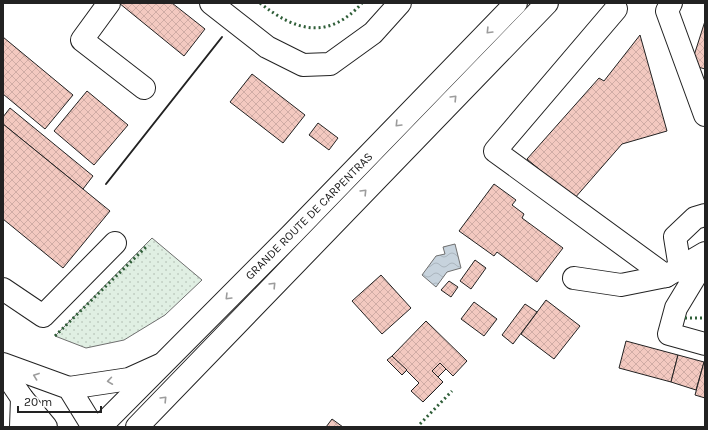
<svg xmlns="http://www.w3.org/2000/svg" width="708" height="430" viewBox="0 0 708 430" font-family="Karla,sans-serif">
<defs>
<pattern id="grass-dots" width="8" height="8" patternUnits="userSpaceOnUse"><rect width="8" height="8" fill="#e0efe3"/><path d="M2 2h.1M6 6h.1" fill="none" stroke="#c0cdc2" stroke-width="1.8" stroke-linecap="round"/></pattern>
<pattern id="water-waves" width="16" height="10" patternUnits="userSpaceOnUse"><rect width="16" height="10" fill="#c7d3dd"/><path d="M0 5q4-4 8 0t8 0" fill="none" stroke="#abb5bd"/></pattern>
<pattern id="building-cross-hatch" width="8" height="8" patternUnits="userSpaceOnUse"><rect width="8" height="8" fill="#f3c9c0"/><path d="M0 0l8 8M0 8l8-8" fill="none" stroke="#d0aca5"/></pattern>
</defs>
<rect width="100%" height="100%" fill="#fff"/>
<path fill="url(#grass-dots)" stroke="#6f6f6f" d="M152,238L202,280L165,315L124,340L86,348L55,336Z"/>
<path fill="url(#water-waves)" stroke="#6f6f6f" d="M455,244L461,268L447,272L436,287L422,275L436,256L445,254L443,247Z"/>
<g fill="url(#building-cross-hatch)" stroke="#222">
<path d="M119,3H172L205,29L184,56Z"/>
<path d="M705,21V69L691,65Z"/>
<path d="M640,35L667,131L622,144L574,199L527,159L599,78L604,81Z"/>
<path d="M3,37L73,95L45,129L3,94Z"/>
<path d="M252,74L305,115L283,143L230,102Z"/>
<path d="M87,91L128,125L94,165L54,131Z"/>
<path d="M10,108L93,176L83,189L3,124V117Z"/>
<path d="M318,123L338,138L329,150L309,135Z"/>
<path d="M3,124L110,211L63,268L3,219Z"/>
<path d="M494,184L516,200L512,205L524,214L522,218L563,248L537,282L497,252L494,256L459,231Z"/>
<path d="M475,260L486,268L471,289L460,281Z"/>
<path d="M381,275L411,308L382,334L352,301Z"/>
<path d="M449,281L458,287L451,297L441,290Z"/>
<path d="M546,300L580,326L554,359L521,334Z"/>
<path d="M474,302L497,319L484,336L461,319Z"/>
<path d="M525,304L537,312L513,344L502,335Z"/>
<path d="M426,321L467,361L453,376L440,363L432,371L443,382L423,402L411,391L419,383L392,356Z"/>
<path d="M626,341L678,355L671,382L619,368Z"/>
<path d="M678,355L704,362L696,390L671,382Z"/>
<path d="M392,356L407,370L402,375L387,360Z"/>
<path d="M704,362L705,363V398L695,395Z"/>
<path d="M440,363L446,369L438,377L432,371Z"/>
<path d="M332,419L343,427H326Z"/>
</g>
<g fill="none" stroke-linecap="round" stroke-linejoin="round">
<defs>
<g id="minor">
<path d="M109,3L82,40L144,88"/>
<path d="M211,3L267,47L303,65L330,64L373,33L400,3"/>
<path d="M671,3L667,11L705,115"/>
<path d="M616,9L495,151L666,276L705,253"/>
<path d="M705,260L676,308L669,334L705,344"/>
<path d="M690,277L680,268L675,237L695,218L705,215"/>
<path d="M574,278L621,285L666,276"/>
<path d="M3,289L43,316L115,243"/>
<path d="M3,364L69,388L93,427"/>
<path d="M3,370L22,398L46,427"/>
<path d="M69,388L129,379L160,365"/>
<path d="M21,427L22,398"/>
</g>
<g id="major">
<path d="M100,427L292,234L516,3"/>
<path d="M137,427L547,3"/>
</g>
</defs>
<use href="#minor" stroke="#222" stroke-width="24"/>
<use href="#major" stroke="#222" stroke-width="24"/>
<use href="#minor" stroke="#fff" stroke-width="22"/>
<use href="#major" stroke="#fff" stroke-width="22"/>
<g stroke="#2f5e38" stroke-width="3" stroke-dasharray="2 3" stroke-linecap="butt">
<path d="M260,3C296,32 329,40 362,3"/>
<path d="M685,318H705"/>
<path d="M55,336L148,245"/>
<path d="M420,424L452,391"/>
</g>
<path stroke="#222" stroke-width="2" d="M106,184L222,37"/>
</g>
<defs><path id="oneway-chevron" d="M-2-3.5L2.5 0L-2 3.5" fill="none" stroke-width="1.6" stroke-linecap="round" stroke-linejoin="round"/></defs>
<g stroke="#9c9c9c">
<use href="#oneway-chevron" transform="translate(489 31) rotate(134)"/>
<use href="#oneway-chevron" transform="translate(454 98) rotate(-46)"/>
<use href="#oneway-chevron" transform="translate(398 124) rotate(134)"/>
<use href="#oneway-chevron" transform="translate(364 192) rotate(-46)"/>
<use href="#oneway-chevron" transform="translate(273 285) rotate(-46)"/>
<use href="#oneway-chevron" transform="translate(228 297) rotate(135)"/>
<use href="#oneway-chevron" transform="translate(36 376) rotate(-160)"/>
<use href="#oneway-chevron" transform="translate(110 381) rotate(172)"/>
<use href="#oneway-chevron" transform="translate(164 399) rotate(-46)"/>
</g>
<g text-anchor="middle" stroke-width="3" stroke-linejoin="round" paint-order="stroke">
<g font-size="12" fill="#222" stroke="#fff">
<text transform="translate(309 216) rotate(-45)" y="4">GRANDE ROUTE DE CARPENTRAS</text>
</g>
</g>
<rect width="708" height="430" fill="none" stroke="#222222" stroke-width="8"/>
<path d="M18 406v6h83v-6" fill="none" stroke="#222222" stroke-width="2"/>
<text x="24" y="406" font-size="12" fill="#222222" stroke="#ffffff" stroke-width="3" paint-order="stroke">20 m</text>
</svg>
